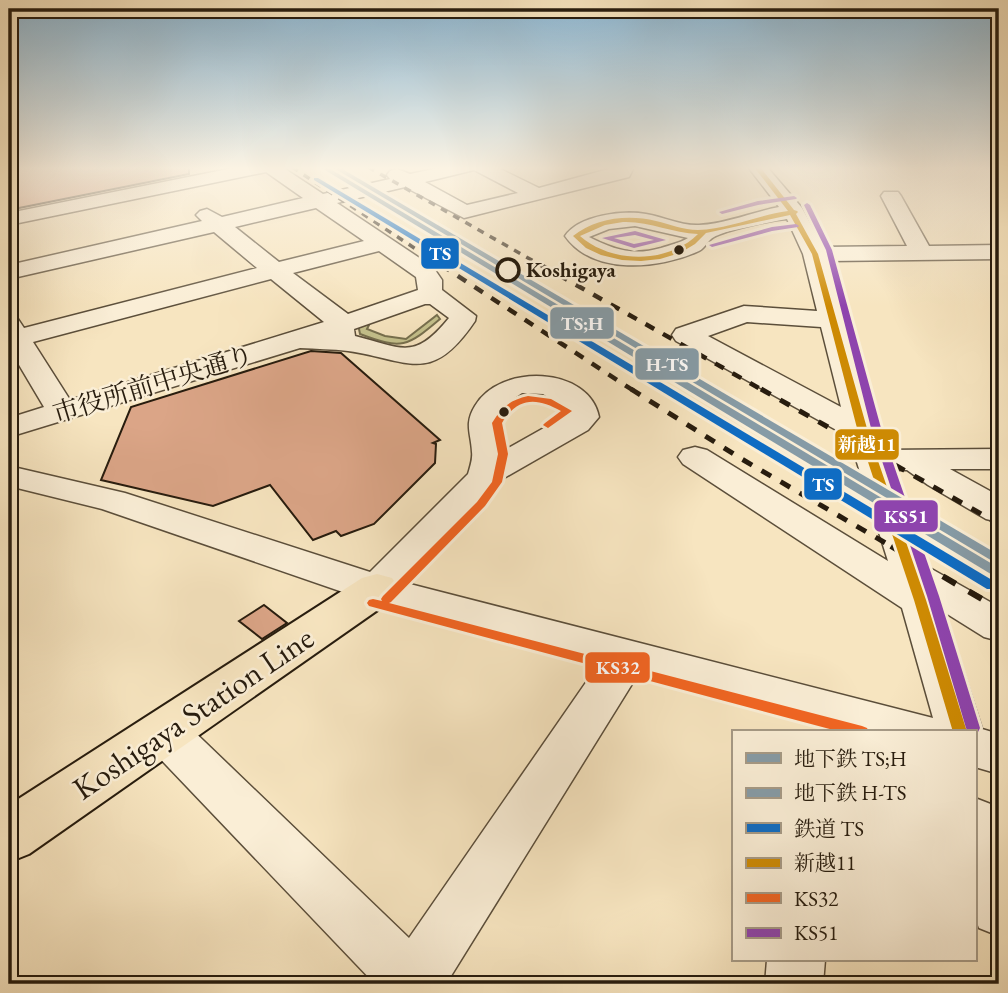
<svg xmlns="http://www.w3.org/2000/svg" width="1008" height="993" viewBox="0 0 1008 993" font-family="'EB Garamond','Noto Serif JP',serif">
<rect width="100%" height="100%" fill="#f7e5c0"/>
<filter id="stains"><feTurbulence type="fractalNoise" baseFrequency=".00286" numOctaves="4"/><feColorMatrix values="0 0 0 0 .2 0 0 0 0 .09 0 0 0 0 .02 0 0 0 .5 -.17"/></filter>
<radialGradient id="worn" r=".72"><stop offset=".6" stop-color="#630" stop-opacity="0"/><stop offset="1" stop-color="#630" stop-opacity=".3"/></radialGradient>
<path fill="#c5c28d" stroke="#766f4e" stroke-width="2" d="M437,315L440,319C407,347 402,350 360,334L358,324L371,321L367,329L385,336L406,339Z"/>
<g fill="#dba587" stroke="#271c0e" stroke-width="2">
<path d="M9,167H189V174L9,210Z"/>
<path d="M311,351L341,353L440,440L433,443L436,444L435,463L374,524L341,536L336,531L313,540L270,485L213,506L101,480L131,407Z"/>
<path d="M264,605L287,623L262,639L239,621Z"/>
</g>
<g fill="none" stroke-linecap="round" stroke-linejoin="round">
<defs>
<g id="minor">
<path d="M238,167H282L323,194L390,179L387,175L390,171L397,169L410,174L443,167H496L539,188L616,167H634L629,177L464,218L405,187L337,203L433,267L442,280V290L476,316L475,321C431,386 410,360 348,351C332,349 316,349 300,348L9,437V418L44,407L9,348V317L18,319L24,328L257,268L214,232L9,279V265L202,221L196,215L200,211L207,209L222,217L303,198L266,172L9,225V213ZM474,170L518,193L467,205L425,182ZM316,208L364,241L279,262L235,227ZM379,251L416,277L418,290L348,314L293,273ZM271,279L324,322L70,400L33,342ZM425,304H430L449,318C414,361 403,348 355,336L354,329Z"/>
<path d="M748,167H767L802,208L823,247L907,246L881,196L884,192H898L901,196L929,246L999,245V259L829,261L885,450L999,449V469H950L999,496V522L986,519L928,485L907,470H893L928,567L999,607V641L984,637L944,612L982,729L999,734V774L975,767V732H847L637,676L446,984H375L148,746L141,732L148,718L164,713L180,718L409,938L598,665L363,599L102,509L9,486V466L125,493L370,572L468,474C470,467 473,459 472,452C471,433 464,424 475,406C500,363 589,366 599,417L588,430L497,482L483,502L406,583L933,718L902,608L683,464L678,457L683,450L695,447L707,450L888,561L849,437L676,341L672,335L676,329L744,306L817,311L803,254L787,219C771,220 727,230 714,237C708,240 705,248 699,251C660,269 593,276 565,236C579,215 623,210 646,214C664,217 681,226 699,225C726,224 752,212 779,207ZM635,226L688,238C680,243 670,245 661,248C633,256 615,250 589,237L609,229ZM747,322L821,327L841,407L708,336ZM522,393L543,394L566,408L567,415L505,450L498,422L510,401Z"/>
<path d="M975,798L993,805L999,818V936L979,928L975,917Z"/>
<path d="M767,960H825L823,984H765Z"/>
</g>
<path id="major" d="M377,574L392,578L399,589L392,600L29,854L9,862V805L362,578Z"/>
</defs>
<use href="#minor" stroke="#5b4e3a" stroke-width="3"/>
<use href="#major" stroke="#271c0e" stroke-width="4"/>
<use href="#minor" fill="#faeed6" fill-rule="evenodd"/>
<use href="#major" fill="#f7e5c0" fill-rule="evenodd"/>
<g stroke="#271c0e" stroke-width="3.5" stroke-dasharray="7 7" stroke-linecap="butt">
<path d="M292,167L443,267"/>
<path d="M368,167L544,267"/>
</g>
<g stroke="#271c0e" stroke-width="4.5" stroke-dasharray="10 10" stroke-linecap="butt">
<path d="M441,265L634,391"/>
<path d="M541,265L764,391"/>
</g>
<g stroke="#271c0e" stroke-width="5" stroke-dasharray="11 11" stroke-linecap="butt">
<path d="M631,389L740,458L894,548"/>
<path d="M761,389L999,524"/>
</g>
<path stroke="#271c0e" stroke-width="6" stroke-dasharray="15 15" stroke-linecap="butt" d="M891,546L999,609"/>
<defs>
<path id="bus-1" d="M754,167H760L794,210L797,211L798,212L796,214L818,254L868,432L926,600L967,732H953L914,600L858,432L812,254L790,215L706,233L695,244L680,253L660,259L641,261L622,260L601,255L586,248L573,236C595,218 628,214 656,221C670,224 683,230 698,230C729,229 758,215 788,211ZM623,222C649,221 672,233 698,234C668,264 612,264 580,236L605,225Z"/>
<path id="bus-2" d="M528,396L551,399L572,411L548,428L543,425L545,423L561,411C537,397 517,397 502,423L508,454L502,482L485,506L391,602L389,603L862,726L867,728L869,732H841L369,606L367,603L369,600L373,599L382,601L381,599L383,596L477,502L492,482L498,454L492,423C502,407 510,400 528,396Z"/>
<g id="bus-3">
<path d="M794,196L797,198L796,199L758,205L722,214L719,212L758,201Z"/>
<path d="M807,203L810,205L832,250L881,428L939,596L980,728L978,732H968L966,728L927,596L871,428L826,250L804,205Z"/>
<path d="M796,224L799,226L798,227L772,231L712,247L709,245L772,227Z"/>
<path d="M635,231L666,240L634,248L602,238ZM635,235L654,240L634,244L614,238Z"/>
</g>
</defs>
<use href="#bus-1" stroke="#faeed6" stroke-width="6"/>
<use href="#bus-2" stroke="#faeed6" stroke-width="6"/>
<use href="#bus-3" stroke="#faeed6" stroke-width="6"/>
<use href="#bus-1" fill="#cd8a03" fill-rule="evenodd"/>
<use href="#bus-2" fill="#f26522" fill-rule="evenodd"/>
<use href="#bus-3" fill="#8e44ad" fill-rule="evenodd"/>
<defs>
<path id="rail-1" d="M314,178H318L997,583L999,586L997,589H987L314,180Z"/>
</defs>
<use href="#rail-1" stroke="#faeed6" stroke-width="6"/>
<use href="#rail-1" fill="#0f6cc3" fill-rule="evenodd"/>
<defs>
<path id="metro-1" d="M320,167H327L999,568V579Z"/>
<path id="metro-2" d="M332,167H339L999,555V565Z"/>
</defs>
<use href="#metro-1" stroke="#faeed6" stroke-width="6"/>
<use href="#metro-2" stroke="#faeed6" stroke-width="6"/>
<use href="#metro-1" fill="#869ba6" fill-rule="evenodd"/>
<use href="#metro-2" fill="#869ba6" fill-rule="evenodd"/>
</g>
<linearGradient id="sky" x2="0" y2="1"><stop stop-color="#8bb8d6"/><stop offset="0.55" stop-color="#fbf3e3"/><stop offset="1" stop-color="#fbf3e3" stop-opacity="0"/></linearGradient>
<rect width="1008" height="306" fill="url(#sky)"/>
<g fill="#271c0e" stroke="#faeed6" stroke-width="2.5">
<circle cx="679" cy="250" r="6"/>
<circle cx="504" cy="412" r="6"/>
</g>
<circle fill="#faeed6" stroke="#271c0e" stroke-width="3.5" cx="508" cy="270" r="11"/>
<g text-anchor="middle" stroke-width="5" stroke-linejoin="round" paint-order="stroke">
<g font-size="21" font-weight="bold" fill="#271c0e" stroke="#faeed6" text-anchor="start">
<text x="526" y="277">Koshigaya</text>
</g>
<g font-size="26" fill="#271c0e" stroke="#faeed6">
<text transform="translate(153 384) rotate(-17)" y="9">市役所前中央通り</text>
</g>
<g font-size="32" fill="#271c0e" stroke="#faeed6">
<text transform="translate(193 713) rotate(-34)" y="11">Koshigaya Station Line</text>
</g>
</g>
<g stroke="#faeed6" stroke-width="2.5">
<rect x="420" y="237" width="40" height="33" rx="7" fill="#0f6cc3"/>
<rect x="549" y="306" width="66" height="34" rx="7" fill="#869ba6"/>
<rect x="634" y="347" width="66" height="34" rx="7" fill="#869ba6"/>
<rect x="834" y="428" width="66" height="33" rx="7" fill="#cd8a03"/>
<rect x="803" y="467" width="40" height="34" rx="7" fill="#0f6cc3"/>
<rect x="873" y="499" width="66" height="34" rx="7" fill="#8e44ad"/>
<rect x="584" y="651" width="67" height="33" rx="7" fill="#f26522"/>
</g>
<g font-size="19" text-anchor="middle" font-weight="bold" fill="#fff">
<text x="440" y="260">TS</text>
<text x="582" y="330">TS;H</text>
<text x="667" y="371">H-TS</text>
<text x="867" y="451">新越11</text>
<text x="823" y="491">TS</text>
<text x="906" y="523">KS51</text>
<text x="618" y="674">KS32</text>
</g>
<rect width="1008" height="993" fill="none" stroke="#f7e5c0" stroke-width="35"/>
<rect x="10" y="10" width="987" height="972" fill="none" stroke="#271c0e" stroke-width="3.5"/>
<rect x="18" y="18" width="973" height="958" fill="none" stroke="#271c0e" stroke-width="2"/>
<rect x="732" y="730" width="245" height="231" fill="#faeed6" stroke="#a69a86" stroke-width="2"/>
<rect x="746" y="753" width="35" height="10" fill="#869ba6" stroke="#a69a86" stroke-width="2"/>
<text x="794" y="766" font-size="21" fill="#271c0e">地下鉄 TS;H</text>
<rect x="746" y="788" width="35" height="10" fill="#869ba6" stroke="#a69a86" stroke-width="2"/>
<text x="794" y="800" font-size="21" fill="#271c0e">地下鉄 H-TS</text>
<rect x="746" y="823" width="35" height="10" fill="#0f6cc3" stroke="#a69a86" stroke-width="2"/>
<text x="794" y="836" font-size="21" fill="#271c0e">鉄道 TS</text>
<rect x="746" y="858" width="35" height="10" fill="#cd8a03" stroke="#a69a86" stroke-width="2"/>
<text x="794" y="870" font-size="21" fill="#271c0e">新越11</text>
<rect x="746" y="893" width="35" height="10" fill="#f26522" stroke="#a69a86" stroke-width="2"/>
<text x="794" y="906" font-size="21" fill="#271c0e">KS32</text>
<rect x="746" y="928" width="35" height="10" fill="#8e44ad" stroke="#a69a86" stroke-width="2"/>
<text x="794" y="940" font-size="21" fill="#271c0e">KS51</text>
<rect width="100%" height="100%" filter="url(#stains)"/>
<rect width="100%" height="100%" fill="url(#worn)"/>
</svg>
